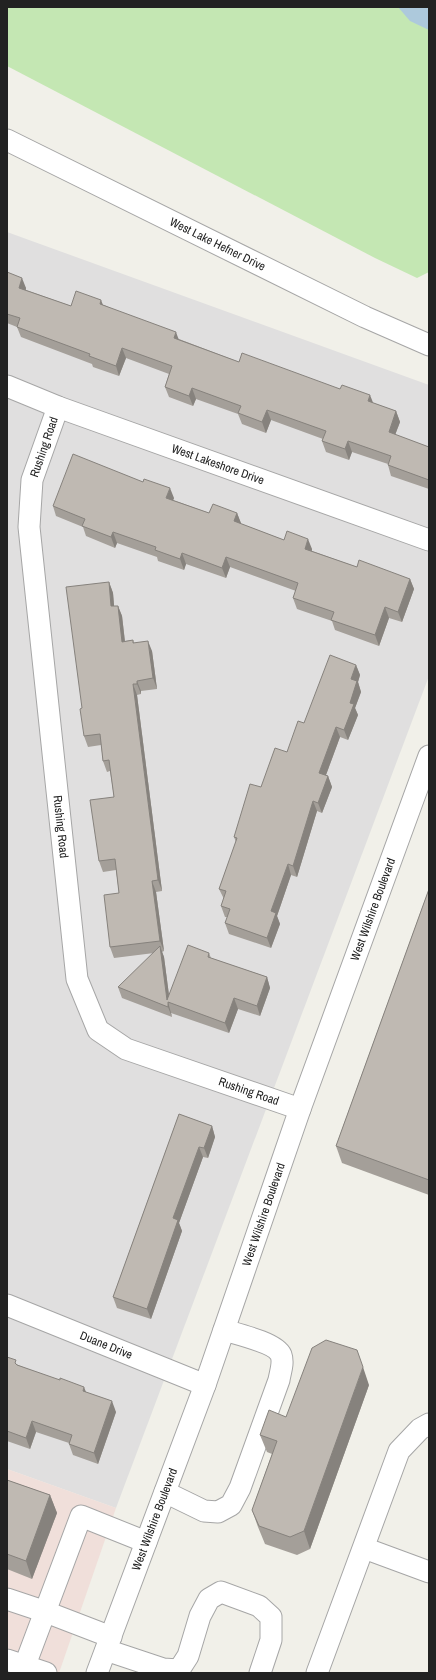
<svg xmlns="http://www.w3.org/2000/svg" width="436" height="1680" viewBox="0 0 436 1680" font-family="'Archivo Narrow',sans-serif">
<rect width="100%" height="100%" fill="#f1f0e9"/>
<path fill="#e0dfdf" d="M7,232L429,385V676L116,1508L7,1469Z"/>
<path fill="#f0dfda" d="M7,1469L116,1508L59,1673H7Z"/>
<path fill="#c4e7b3" d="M7,7H429V272L417,278L375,258L7,66Z"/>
<path fill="#adc9dc" d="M398,7H429V30L410,21Z"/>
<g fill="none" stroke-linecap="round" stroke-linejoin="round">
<defs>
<g id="minor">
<path id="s1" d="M7,140L365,317L429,345"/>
<path id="s2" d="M7,386L58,407L429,540"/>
<path id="s3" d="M58,407L32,480L29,527L77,979L98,1030L126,1049L300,1109"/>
<path id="s4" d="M7,1305L205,1385"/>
<path d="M165,1492L204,1511L218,1512L231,1505L240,1488L279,1380C280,1373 284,1363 281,1355C276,1343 237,1334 224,1330"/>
<path d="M364,1548L429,1572"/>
<path d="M7,1599L46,1612L111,1637"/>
<path d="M106,1650L163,1669L179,1670L188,1656L200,1616L209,1599L221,1592L259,1606L271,1617V1640L260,1673"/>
<path d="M7,1660L46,1673"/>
<path d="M25,1665L81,1516L146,1542"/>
<path id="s5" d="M97,1673L205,1385L300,1109L429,756"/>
<path d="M317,1673L399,1451L420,1429L429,1424"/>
</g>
</defs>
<use href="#minor" stroke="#a6a6a6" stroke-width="23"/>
<use href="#minor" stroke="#fff" stroke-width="21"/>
</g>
<g fill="#a49f99">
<path d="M7,272L26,288V290L71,306L104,305L179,339L239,362L373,403L396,411L400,422L395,435L429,447V489L391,476L388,465V464L352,452L349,460L326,452L322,441L323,439L271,420L266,433L242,424L238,414L196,399L193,406L169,397L165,387L169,374L126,358L119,376L93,367L92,364L21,337L17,327L7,323Z"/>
<path d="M174,498L173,500L209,513H237L241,524L284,540L312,549V551L357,567L410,579L414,589L402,622L389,618L379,646L335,630L332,621L297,609L293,598L296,591L230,567L226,578L186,564L184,570L158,561L157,557L117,543L115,548L86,536L83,527L56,516L53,506Z"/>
<path d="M109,582L113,593L114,606H118L122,616L125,641L133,640L134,643L152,651L157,689L141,691V694L137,695L162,891L156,892L164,951L162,952L164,957L169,995L209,953L211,958L267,977L270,988L260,1016L238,1009L229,1033L171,1013L172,1017L122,998L118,987L154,953L114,958L110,947L119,893L116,870L103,872L99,861L114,797L110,771L107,772L103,761L101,745L88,747L84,736Z"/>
<path d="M356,665L360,675L358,682L361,692L355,708L358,715L348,740L340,737L326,775L328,776L332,787L322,813L317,811L297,877L291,875L277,916L280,924L271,948L229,934L225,923L228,917H225L221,906L224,899L219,889L236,842L234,837L261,787L287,752L304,723Z"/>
<path d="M429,889V1195L342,1163L336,1146Z"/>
<path d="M179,1114L212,1126L215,1137L208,1158L203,1157L179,1223L182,1231L151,1319L117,1308L113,1297Z"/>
<path d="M7,1357L18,1365L86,1392L116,1412L98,1464L73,1455L69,1444V1443L36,1432L30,1449L7,1441Z"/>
<path d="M369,1385L310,1549L297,1555L265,1544L258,1527L252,1510L272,1454L267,1452L260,1435L286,1417Z"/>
<path d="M7,1480L50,1495L57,1513L32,1579L7,1569Z"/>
</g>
<g fill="#86827d">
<path d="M22,278L26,288L23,298L19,288Z"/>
<path d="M101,300L105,310L100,304Z"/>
<path d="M176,332L180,343L174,338Z"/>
<path d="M122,348L126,358L119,376L116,366Z"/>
<path d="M192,388L196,399L193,406L189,396Z"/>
<path d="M370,395L374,405L368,401Z"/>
<path d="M267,410L271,420L266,433L262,422Z"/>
<path d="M396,411L400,422L392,443L389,432Z"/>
<path d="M348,441L352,452L349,460L345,449Z"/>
<path d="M170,488L174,498L170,508L166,498Z"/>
<path d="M237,513L241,523L237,532L234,521Z"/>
<path d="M113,532L117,543L115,548L111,537Z"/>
<path d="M308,539L312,549L309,560L305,549Z"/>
<path d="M182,553L186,564L184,570L180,559Z"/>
<path d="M226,557L230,567L226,578L222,568Z"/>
<path d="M410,579L414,589L402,622L398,612Z"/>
<path d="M109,582L113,593L115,617L111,606Z"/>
<path d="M118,606L122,616L126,652L122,642Z"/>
<path d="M385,607L389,618L379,646L375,635Z"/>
<path d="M148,641L152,651L157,689L153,678Z"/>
<path d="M356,665L360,675L358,682L361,692L355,708L358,715L348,740L344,730L350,703L351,679Z"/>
<path d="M137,681L141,691V694L137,684Z"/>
<path d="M133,684L137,695L162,891L158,880Z"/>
<path d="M336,727L340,737L323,783L319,773Z"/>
<path d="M328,776L332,787L322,813L318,803Z"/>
<path d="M313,801L317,811L297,877L293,866Z"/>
<path d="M288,864L291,875L277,916L280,924L271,948L267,938L271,911Z"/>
<path d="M152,881L156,892L164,951L160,941Z"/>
<path d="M160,946L164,957L170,1003L167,1000Z"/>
<path d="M267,977L270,988L260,1016L257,1006Z"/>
<path d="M234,998L238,1009L229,1033L225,1023Z"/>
<path d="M168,1002L171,1013L172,1017L168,1007Z"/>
<path d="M212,1126L215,1137L208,1158L204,1148Z"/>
<path d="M199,1147L203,1157L179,1223L182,1231L151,1319L147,1309L173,1218Z"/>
<path d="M363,1367L369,1385L310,1549L304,1531Z"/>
<path d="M84,1387L88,1397L83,1391Z"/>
<path d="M112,1401L116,1412L98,1464L94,1453Z"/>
<path d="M32,1421L36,1432L30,1449L26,1438Z"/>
<path d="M50,1495L57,1513L32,1579L26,1561Z"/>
</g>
<g fill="#bfb9b2" stroke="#86827d">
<path d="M7,272L22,278L19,288L71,306L76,291L101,300L100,304L176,332L174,338L239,362L242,353L340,389L342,385L370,395L368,401L396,411L389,432L429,447V480L388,465L391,456L348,441L345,449L322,441L326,431L267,410L262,422L238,413L241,406L192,388L189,396L165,387L172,366L122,348L116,366L89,356L90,354L17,327L20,318L7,314Z"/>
<path d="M73,454L143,482L144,479L170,488L166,498L209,513L213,504L237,513L234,521L284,540L287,531L308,539L305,549L357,567L359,560L410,579L398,612L385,607L375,635L331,620L334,612L293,598L298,583L226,557L222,568L182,553L180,559L155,550L156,547L113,532L111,537L82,526L85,519L53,506Z"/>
<path d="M109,582L111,606H118L122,642L133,640V643L148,641L153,678L137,681V684H133L158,880L152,881L160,941L110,947L104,895L119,893L115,859L99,861L90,800L114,797L109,760L103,761L100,734L84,736L80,709L82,708L66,587Z"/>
<path d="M330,655L356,665L351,679L357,681L350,703L354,704L344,730L336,727L319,773L328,776L318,803L313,801L293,866L288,864L271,911L276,913L267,938L225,923L230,909L221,906L226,891L219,889L237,838L234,837L250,784L261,787L275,748L287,752L298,721L304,723Z"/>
<path d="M429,889V1180L336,1146Z"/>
<path d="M188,945L209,953L208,957L267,977L257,1006L234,998L225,1023L168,1002V1007L118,987L160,946L167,1000Z"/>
<path d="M179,1114L212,1126L204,1148L199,1147L173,1218L178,1220L147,1309L113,1297Z"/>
<path d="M326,1340L357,1350L363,1367L304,1531L290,1537L259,1526L252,1510L277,1441L260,1435L269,1410L286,1417L312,1348Z"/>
<path d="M7,1357L16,1360L15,1363L17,1365L60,1380V1378L84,1387L83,1391L112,1401L94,1453L69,1444L72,1435L32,1421L26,1438L7,1431Z"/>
<path d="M7,1480L50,1495L26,1561L7,1554Z"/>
</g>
<g text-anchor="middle" stroke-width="3" stroke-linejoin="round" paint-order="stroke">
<g font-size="12" fill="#222" stroke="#fff">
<text dy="4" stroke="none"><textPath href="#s1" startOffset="235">West Lake Hefner Drive</textPath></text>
<text transform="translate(44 447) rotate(-71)" y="4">Rushing Road</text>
<text dy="4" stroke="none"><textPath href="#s2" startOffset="225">West Lakeshore Drive</textPath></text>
<text dy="4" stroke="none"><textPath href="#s3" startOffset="426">Rushing Road</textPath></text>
<text dy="4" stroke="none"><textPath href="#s5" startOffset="812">West Wilshire Boulevard</textPath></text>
<text dy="4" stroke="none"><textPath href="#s3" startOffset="798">Rushing Road</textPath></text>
<text dy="4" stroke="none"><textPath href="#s5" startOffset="488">West Wilshire Boulevard</textPath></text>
<text dy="4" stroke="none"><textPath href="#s4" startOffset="107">Duane Drive</textPath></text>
<text dy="4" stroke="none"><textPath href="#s5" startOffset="164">West Wilshire Boulevard</textPath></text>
</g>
</g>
<rect width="436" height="1680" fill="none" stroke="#222222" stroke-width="16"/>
</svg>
